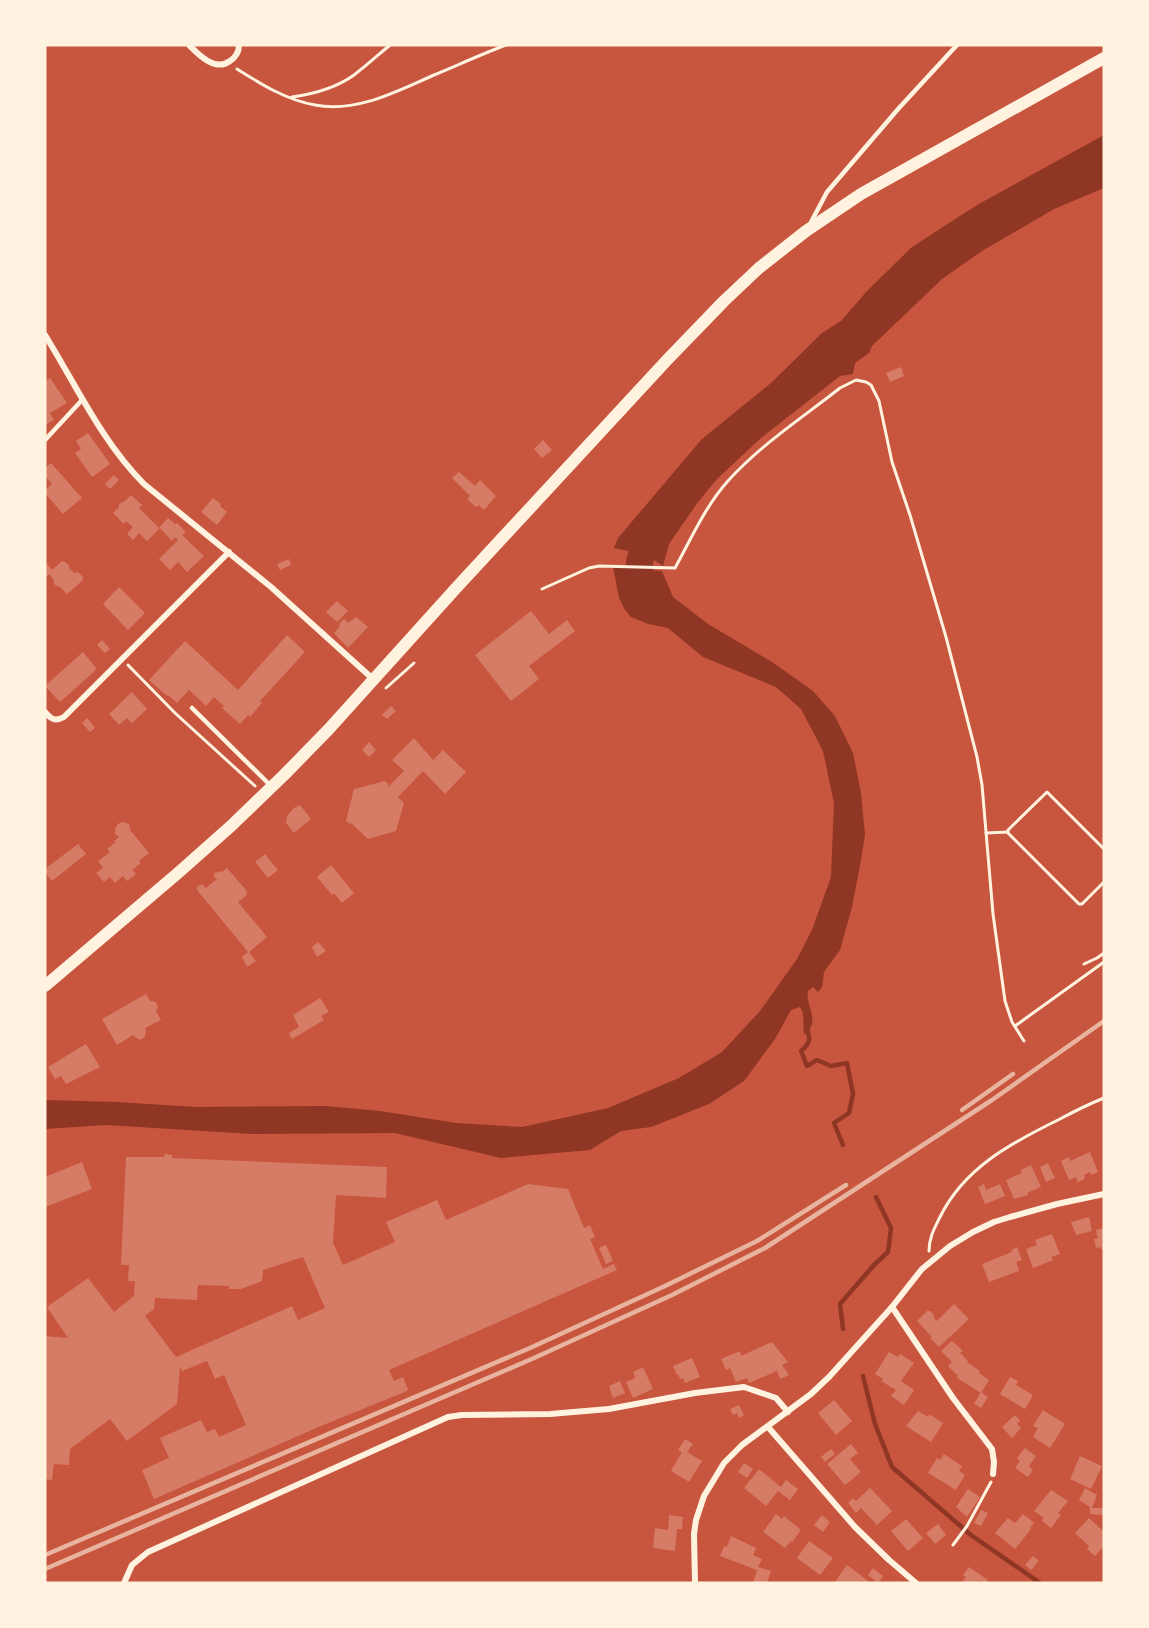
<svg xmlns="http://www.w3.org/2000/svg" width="1149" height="1628" viewBox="0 0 1149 1628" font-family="'Fira Sans',sans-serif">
<rect width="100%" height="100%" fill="#c8553d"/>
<g fill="#8f3625">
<path d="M1104,135V188L1054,209L982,251L942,279L872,346L869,353L855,363L853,374L840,376L761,438L717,479L698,502L669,544L663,566L647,555L614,548L618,538L702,439L771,383L822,333L841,321L867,291L912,247L977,205Z"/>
<path d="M613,567L662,571L673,597L708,624L772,662L813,691L835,716L853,753L861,793L865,835L861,860L852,907L840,950L824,972L822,987L818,992L813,987L808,991C805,1002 816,1014 811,1027C809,1030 806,1032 804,1035L803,1013L800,1007L791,1010L775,1039L744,1081L709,1104L651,1127L621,1131L590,1150L501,1158L395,1133L252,1134L106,1125L45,1129V1100L117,1102L196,1107L326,1106L380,1111L456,1123L522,1127L608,1108L679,1078L722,1052L760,1011L797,959L812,930L831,877L834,803L823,751L801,709L776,687L703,657L668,628L648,624L631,617L625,610L619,598Z"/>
</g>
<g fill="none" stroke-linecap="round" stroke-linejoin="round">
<g stroke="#8f3625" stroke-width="4.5">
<path d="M806,1026C810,1038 812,1042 801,1051L807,1066L817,1060L831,1066L847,1063L853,1094L849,1113L834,1123L843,1145"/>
<path d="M843,1329L840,1304L874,1265L888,1252L891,1228L876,1197"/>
<path d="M863,1376L875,1424L892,1467L971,1535L1040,1583"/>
</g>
<path stroke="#8f3625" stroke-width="27" d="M654,597C626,572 643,547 660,523"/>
</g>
<g fill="#d67c66" fill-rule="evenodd">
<path d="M901,367L904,376L890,382L886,373Z"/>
<path d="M50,378L67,403L50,413L54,420L45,425V382Z"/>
<path d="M88,433L110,464L92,477L75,453L81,449L76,441Z"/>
<path d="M543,440L552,450L542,458L534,449Z"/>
<path d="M51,463L82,498L63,514L45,493V490L52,484L45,476V468Z"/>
<path d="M459,472L475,486L480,480L496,496L484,510L479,505L476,507L467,499L470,496L452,478Z"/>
<path d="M114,475L119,480L110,489L105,484Z"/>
<path d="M131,495L142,505L139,508L159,528L168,518L175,524L177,523L186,532L182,535L204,556L187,572L178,562L170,570L159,559L178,540L175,537L172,541L160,528L147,541L139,533L133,540L127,534L133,527L126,521L124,524L113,513L119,507V504L125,501Z"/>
<path d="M213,498L221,504L220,506L227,512L217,525L201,512Z"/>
<path d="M289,559L291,565L280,570L277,564Z"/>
<path d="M62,561L65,562L69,565V568L74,573L78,572L83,577V580L67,594L60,587L57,586L54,584V580L49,574L46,577L45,576V562L52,570Z"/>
<path d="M119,587L145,613L128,630L103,604Z"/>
<path d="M337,601L348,611L337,622L326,612Z"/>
<path d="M531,611L549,634L567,620L575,631L529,666L539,679L511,701L475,655Z"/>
<path d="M356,617L368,627L348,648L334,633L340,626L339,624L344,619L348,623Z"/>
<path d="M287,635L305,652L260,701L262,703L250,717L248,715L240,724L222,708L224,706L214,697L206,706L189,690L177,703L168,695L167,696L149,680L185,641L238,690Z"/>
<path d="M102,640L110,649L105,653L97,645Z"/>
<path d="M83,652L97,669L60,702L45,686Z"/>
<path d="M132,692L147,709L132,723L127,718L119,725L109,714Z"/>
<path d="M391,706L396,711L387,719L382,715Z"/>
<path d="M87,718L95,728L90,732L82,723Z"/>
<path d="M414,738L433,760L443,750L466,772L445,794L423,771L398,797L404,803L396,831L368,839L351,823L350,824L346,821L354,789L385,781L389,785L387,786L388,787L404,771L392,760Z"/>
<path d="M369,742L376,750L369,757L362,750Z"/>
<path d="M300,805L311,819L294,833L286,823L287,816L294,808Z"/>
<path d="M122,822L129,824L130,830L149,853L139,861L141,863L132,870L136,874L127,881L123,876L115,883L110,877L104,882L96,873L103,868L98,861L110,852L107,849L116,842L114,841L119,837L115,834V829L118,824Z"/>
<path d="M78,844L86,854L52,881L45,872V869Z"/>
<path d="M265,854L278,870L268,878L255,862Z"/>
<path d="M331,865L354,893L342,903L334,893L332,895L317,877Z"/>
<path d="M227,868L246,890L247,895L238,902L267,937L249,952L256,961L247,967L242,957L248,952L197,890V887L200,885H203L206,888L217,879L214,877V874L216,872L218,873L220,871L222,872Z"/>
<path d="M318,942L326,951L317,957L312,947Z"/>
<path d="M146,994L150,1001L156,1002L158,1007L156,1011L161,1020L145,1028L146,1031L145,1037L140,1040L135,1037L133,1035L117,1045L102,1019Z"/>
<path d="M320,998L329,1012L321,1016L324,1020L292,1039L289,1033L299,1027L293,1015Z"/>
<path d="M86,1044L100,1067L66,1084L61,1076L55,1079L48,1067Z"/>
<path d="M1090,1152L1098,1172L1091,1175L1090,1172L1084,1175L1085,1179L1078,1182L1076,1177L1069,1180L1061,1161L1069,1157L1070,1161Z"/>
<path d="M165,1154L172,1155V1158L387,1167L386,1198L336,1195L333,1243L343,1265L395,1242L386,1222L437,1200L446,1220L528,1184L568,1189L584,1228L590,1225L595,1237L590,1239L603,1269L614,1264L617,1270L389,1370L394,1381L403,1377L408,1389L407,1391L321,1426L154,1499L142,1470L169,1458L160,1438L201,1420L207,1432L215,1429L219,1437L246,1425L224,1375L215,1379L207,1361L182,1371L180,1366L177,1404L127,1441L110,1419L70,1449L69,1465L54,1464L52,1480L45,1479V1336L68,1338L47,1307L88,1278L114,1312L134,1296L135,1281H128L129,1265H121L126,1157H164ZM303,1257L325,1308L298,1320L292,1306L176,1357L145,1316L154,1309L155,1298L197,1300L198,1285L229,1286V1289H241L262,1281L263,1270Z"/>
<path d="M82,1162L92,1189L45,1207V1177Z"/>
<path d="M1048,1163L1055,1178L1046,1182L1040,1167Z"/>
<path d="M1031,1165L1041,1187L1027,1193L1028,1195L1014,1199L1006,1180L1022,1173L1021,1170Z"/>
<path d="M984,1184L986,1190L1000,1184L1005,1196L985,1204L978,1187Z"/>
<path d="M1089,1217L1092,1231L1076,1235L1071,1222Z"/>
<path d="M1104,1228V1249H1101L1100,1247L1096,1248L1094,1239L1098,1238L1096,1230Z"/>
<path d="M1052,1234L1060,1254L1051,1257L1053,1260L1033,1268L1026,1249L1037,1245L1035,1240Z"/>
<path d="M606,1245L613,1261L606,1264L599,1248Z"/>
<path d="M1017,1247L1022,1260L1016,1262L1019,1271L989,1282L982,1264L1012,1252L1011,1250Z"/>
<path d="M954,1304L969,1319L939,1347L930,1338L932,1337L917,1321L927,1311H930L934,1315V1318L937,1321Z"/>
<path d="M952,1341L963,1351L960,1353L968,1361L967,1362L980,1371L979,1373L989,1380L981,1393L957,1378L958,1376L948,1366L952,1362L941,1351Z"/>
<path d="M772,1342L788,1362L782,1365L789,1375L780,1379L777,1371L749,1383L747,1378L736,1382L730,1368L726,1370L721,1359L740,1351L741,1356Z"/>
<path d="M889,1352L898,1357L900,1354L914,1363L901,1381L914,1390L904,1405L891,1396L896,1390L881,1381L883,1379L875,1374Z"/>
<path d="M692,1358L700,1377L685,1383L683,1378L680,1379L678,1374L677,1375L673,1366Z"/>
<path d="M643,1367L653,1389L633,1398L626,1382L635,1378L633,1372Z"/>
<path d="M1010,1377L1018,1381L1016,1385L1033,1395L1025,1409L1000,1394Z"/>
<path d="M620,1381L625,1393L613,1398L609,1386Z"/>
<path d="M981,1392L988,1397L981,1408L974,1404Z"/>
<path d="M834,1400L852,1421L836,1435L818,1413Z"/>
<path d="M739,1405L744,1415L739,1418L737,1413L733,1415L730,1409Z"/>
<path d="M1043,1410L1065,1424L1050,1448L1033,1437L1038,1428L1033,1426Z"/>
<path d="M918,1411L928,1417L929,1414L943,1423L931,1442L906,1426Z"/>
<path d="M1015,1415L1020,1421L1017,1424L1021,1428L1012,1438L1002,1427Z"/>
<path d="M685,1439L693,1444L687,1452L702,1461L689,1482L671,1471L682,1452L678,1450Z"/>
<path d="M851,1444L858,1453L850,1459L861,1472L845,1485L827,1464Z"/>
<path d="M1025,1448L1036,1456L1029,1466L1033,1470L1028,1477L1015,1468L1020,1461L1017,1458Z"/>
<path d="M831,1449L835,1454L825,1462L821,1457Z"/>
<path d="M944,1454L962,1466L959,1471L965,1475L956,1490L928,1473L937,1458L940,1460Z"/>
<path d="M1080,1456L1102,1466L1091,1489L1070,1479Z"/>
<path d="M744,1463L753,1469L747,1478L738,1472Z"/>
<path d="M759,1469L781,1487L786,1480L798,1489L790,1500L778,1491L766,1506L744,1488Z"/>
<path d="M870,1488L892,1511L877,1525L861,1508L856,1513L848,1503L853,1498L856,1501Z"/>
<path d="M1085,1488L1097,1495L1092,1508H1103V1515L1090,1514V1507L1079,1500Z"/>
<path d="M968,1489L980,1497L967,1517L956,1507Z"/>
<path d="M1051,1490L1068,1501L1058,1513L1061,1515L1051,1528L1042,1521L1044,1518L1034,1511Z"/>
<path d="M981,1510L988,1513L981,1526L974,1523Z"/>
<path d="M776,1514L782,1519L784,1516L801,1530L792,1542L791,1541L785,1548L763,1532Z"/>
<path d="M1023,1514L1034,1523L1030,1528L1031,1529L1015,1549L995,1533L1008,1518L1015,1523Z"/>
<path d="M669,1515L683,1517L682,1529H677L675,1551L653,1548L655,1528L668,1530Z"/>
<path d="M822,1515L830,1522L823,1532L814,1525Z"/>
<path d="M1089,1518L1104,1532V1546L1095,1556L1087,1549L1089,1546L1075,1533Z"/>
<path d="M906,1519L923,1538L908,1551L891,1531Z"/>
<path d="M938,1524L946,1535L935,1544L926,1533Z"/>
<path d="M731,1536L756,1548L753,1555L762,1559L758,1567L771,1571L767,1583H753L757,1570L720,1556L724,1546L727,1547Z"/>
<path d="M809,1541L833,1558L820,1575L797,1558Z"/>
<path d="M1033,1556L1039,1561L1031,1570L1025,1565Z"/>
<path d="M847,1565L871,1583H834Z"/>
<path d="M969,1567L988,1580L986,1583H961L966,1577L963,1575Z"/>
<path d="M873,1568L883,1576L878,1583L868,1575Z"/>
</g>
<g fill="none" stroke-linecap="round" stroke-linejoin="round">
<g stroke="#fff3e0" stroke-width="3">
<path d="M237,69C261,84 286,100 315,105C357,113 397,91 434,75C458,65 482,54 506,45"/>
<path d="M292,97C314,94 336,88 354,75C366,66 378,55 390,45"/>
<path d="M542,589L589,568L599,566L675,568C691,539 705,507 727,482C760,445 802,418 840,388L856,380L866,382L871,385L879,401L892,462L910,515L946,637L977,757L982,785L993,914L1005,1001L1012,1022L1024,1041"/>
<path d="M128,665L175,713L255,786"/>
<path d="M386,688L414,663"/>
<path d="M986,833L1008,832"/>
<path d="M1104,849L1047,792L1008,830V833L1079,904H1082L1104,882"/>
<path d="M1084,964L1097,958L1104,953"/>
<path d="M1015,1026L1104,962"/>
<path d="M929,1251C929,1238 934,1229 940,1217C964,1168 1011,1143 1058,1120C1073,1112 1089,1104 1104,1098"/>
<path d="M953,1545L967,1526L991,1482"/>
</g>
<g stroke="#fff3e0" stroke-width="4.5">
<path d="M809,226L827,192L899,108L957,45"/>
<path d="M45,440L83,399"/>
<path d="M192,708L270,785"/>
</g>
<g stroke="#fff3e0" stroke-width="6">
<path d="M189,45C199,55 215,72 230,61C236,57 239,52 239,45"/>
<path d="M45,335C76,385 102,442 144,484L271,587L373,679"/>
<path d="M45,712C51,719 55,722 64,717L229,552"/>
<path d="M892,1307L953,1398L992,1449L994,1462L993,1474"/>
<path d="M768,1427L855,1527L889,1560L916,1583"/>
<path d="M124,1583L132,1565L148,1552L448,1417L462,1415L550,1414L609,1409L695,1393L744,1387L776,1398L788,1412"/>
<path d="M695,1583L694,1534L696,1520L704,1496L724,1463L742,1445L811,1394L829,1377L892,1307L922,1269L950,1246L973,1232L994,1222L1010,1217L1057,1204L1104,1194"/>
</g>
<path stroke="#fff3e0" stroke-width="12" d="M45,986L178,873L231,826L284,775L328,730L457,587L667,360L724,301L759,268L806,231L861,194L1104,58"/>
<g stroke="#e9b49f" stroke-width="4.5">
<path d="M962,1110L1013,1074"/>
<path d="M45,1555L530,1348L665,1286L757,1241L846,1185"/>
<path d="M45,1569L534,1358L672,1295L765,1248L992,1100L1104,1021"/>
</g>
</g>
<rect width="1149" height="1628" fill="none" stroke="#fff3e0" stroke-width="93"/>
</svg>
